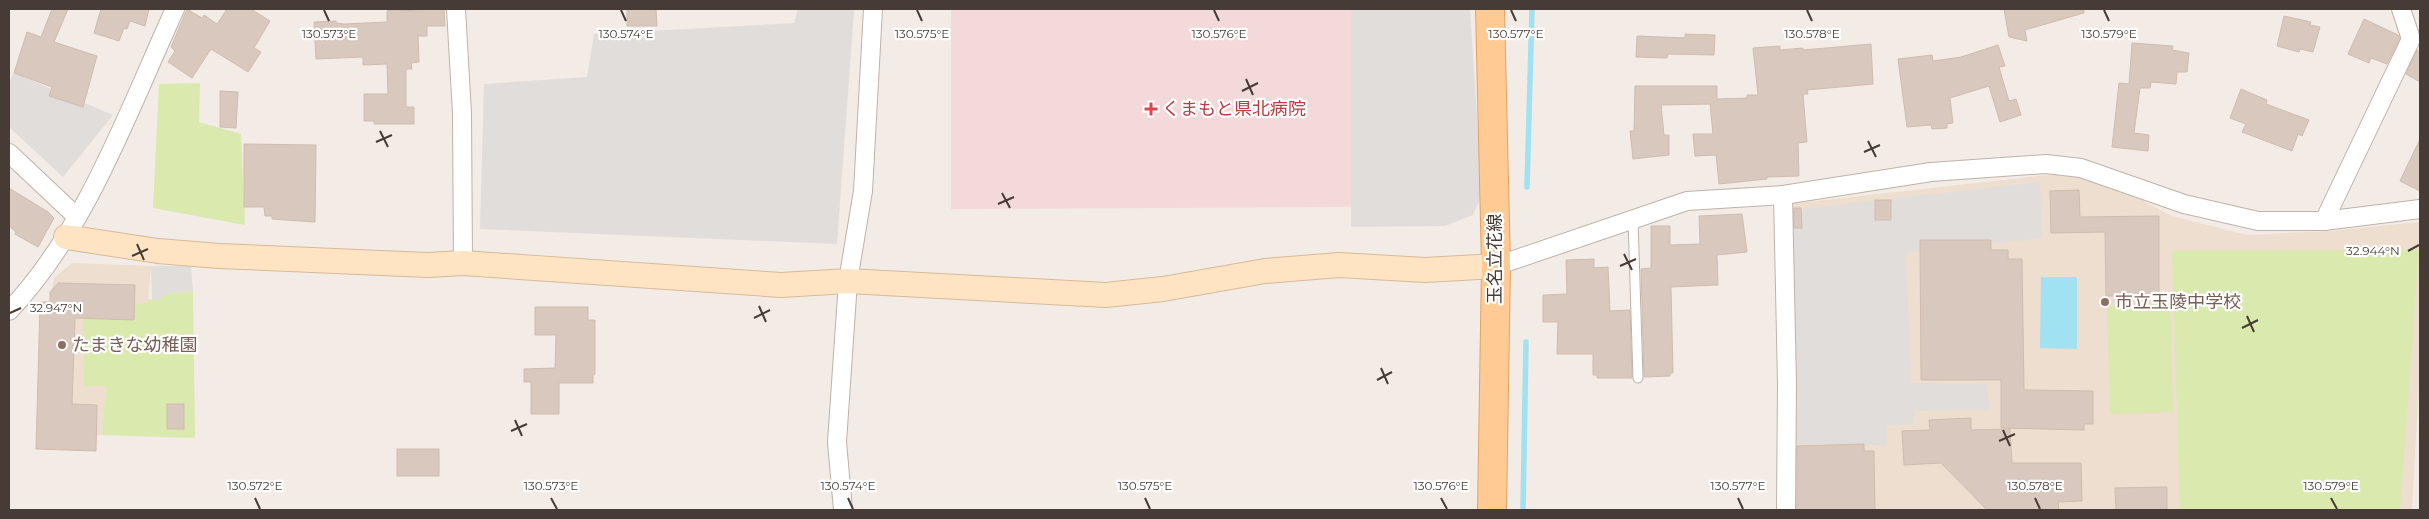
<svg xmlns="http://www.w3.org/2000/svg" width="2429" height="519" viewBox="0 0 2429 519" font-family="Montserrat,'Noto Sans JP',sans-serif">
<rect width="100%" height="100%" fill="#f3ece6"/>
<g fill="#eddecf">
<path d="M2065,173L2103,180L2172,216L2247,235L2330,231L2420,222V368L2412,510H1792L1789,204Z"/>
<path d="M72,263L151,266L148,303L84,305V386H106L102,435L39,436L41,301H50L54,278Z"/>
</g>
<path fill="#f4d9db" d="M1352,9V207L951,209V10Z"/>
<g fill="#dae9ad">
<path d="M200,83L199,122L241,134L245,225L153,208L159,84Z"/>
<path d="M2419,250L2400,510H2180L2172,251Z"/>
<path d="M193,291L195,438L102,435L106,386H84L83,305L148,303V299L152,300L165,294Z"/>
<path d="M2170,304L2173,412L2110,414L2107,306Z"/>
</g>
<g fill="#e1dddb">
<path d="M798,9H853L854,11L837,244L480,229L484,84L587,77L594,34L794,23Z"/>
<path d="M950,9H1470L1482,195L1473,215L1445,226L1351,227V9Z"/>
<path d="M14,73L113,115L63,177L9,127V82Z"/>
<path d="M2040,182L2042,238L1906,253L1911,383L1987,384L1989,410L1914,411L1913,424L1887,425V445L1791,444L1787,211Z"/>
<path d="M151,266H191L193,291L165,294L160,300H152Z"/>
</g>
<path fill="#a0e1f2" d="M2041,277H2077V349L2040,348Z"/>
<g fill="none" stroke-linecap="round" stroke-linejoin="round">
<g stroke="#a0e1f2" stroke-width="5.5">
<path d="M1527,187L1532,9"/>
<path d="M1523,510L1526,342"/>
</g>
</g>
<g fill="#d8c8be" stroke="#d0bcae">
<path d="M52,9H68L54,42L97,56L83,107L49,96L52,87L14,73L27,32L41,37Z"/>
<path d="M101,9H149L145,26L130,21L127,29L124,28L119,41L94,33Z"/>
<path d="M187,9L202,18L204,15L217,24L227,9H251L270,21L254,48L261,52L248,72L211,49L192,78L168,62L175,51L171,47Z"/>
<path d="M424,9H444L445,26H427V36H418L419,62L411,63L412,69H406V107H414V124H374V121H364V94H388L387,64L363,65V57L316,59L314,22L336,21V23L344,24L387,22V11L391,10L424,11Z"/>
<path d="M627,9H656L657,26H627Z"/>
<path d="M2004,9H2084V13L2025,30L2027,41L2009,37Z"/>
<path d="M2284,16L2311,22L2310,25L2320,27L2313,52L2300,49L2299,52L2277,46Z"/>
<path d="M2364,19L2398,35L2400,38L2387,64L2371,58L2369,63L2348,54Z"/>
<path d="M1685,34L1715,35L1714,55L1668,54L1667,58L1636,57L1637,36L1685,38Z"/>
<path d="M2132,43L2173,46L2172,50L2189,53L2187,72H2177L2176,84L2151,82L2150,88H2140L2134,133L2149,135L2148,151L2112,147L2119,83L2129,84Z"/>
<path d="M1871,44L1873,84L1807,90L1808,94H1803L1807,142L1798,143L1799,176L1767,177V179L1719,184L1716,155L1695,156L1693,134H1713L1710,104L1661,105L1664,135H1669V155L1633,159L1630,131H1634L1635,86H1717V99L1747,98V95H1758L1753,48L1780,46V50L1803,48V50Z"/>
<path d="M1998,45L2005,66L1999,67L2009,101L2016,99L2021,115L2000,122L1989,86L1950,98L1953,123L1947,124V128L1932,129L1931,125L1907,127L1898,59L1932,55L1933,61L1961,57Z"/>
<path d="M2417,50L2420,52V82L2406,74Z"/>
<path d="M2241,89L2267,100L2266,104L2309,120L2302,136L2298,134L2292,151L2242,132L2246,124L2230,118Z"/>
<path d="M220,91L238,92L236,128L220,127Z"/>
<path d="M2420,139V191L2400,181Z"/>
<path d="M244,144L316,145L315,222L272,219V216H265L264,207H244Z"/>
<path d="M9,188L48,212L54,218L38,247L15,234L16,232L9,226Z"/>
<path d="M2079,190L2080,217L2159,216V296H2106L2105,232L2051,233L2050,191Z"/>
<rect x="1875" y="200" width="16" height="20"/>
<path d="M1794,208H1801L1802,228H1794Z"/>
<path d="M1742,214L1747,252L1717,255L1718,285L1671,287L1673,373H1670V376L1644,377L1641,269L1651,268V226H1670V245L1700,244L1699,216Z"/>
<path d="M1920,240H1991V250H2008V259H2022L2024,390L2093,391V424H2084V430L2001,428V380H1921Z"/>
<path d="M1594,259V268L1608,267L1610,311L1630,310L1632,378H1597V375H1593V354H1557L1558,322H1543V295L1567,294L1566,260Z"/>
<path d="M58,283L135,285L134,320L75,318L72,404L97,405L96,451L36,449L40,305H43V302H50V292Z"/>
<path d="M535,307H588V320H595V374L593,375V383H559V414H531V382H524V369L555,368L556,335H535Z"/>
<rect x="167" y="404" width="17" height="25"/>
<path d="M1971,418V430L2010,429L2012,463H2081L2082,501L2058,502L2059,510H1987L1941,463L1904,465L1902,431L1930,430L1929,420Z"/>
<path d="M1864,444V451H1874L1875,510H1797V446Z"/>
<rect x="397" y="449" width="42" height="27"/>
<path d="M2167,487V510H2116L2115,488Z"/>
</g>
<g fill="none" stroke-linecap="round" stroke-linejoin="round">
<defs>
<path id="lane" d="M1633,219L1638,378"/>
<g id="street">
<path d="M456,9L462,113L463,263"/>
<path d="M9,153L77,217"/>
<path d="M1783,195L1787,384L1786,510"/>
<path d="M2324,221L2411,39L2401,9"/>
<path d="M1496,266L1687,201L1783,195L1931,172L2046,164L2081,168L2184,204L2258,221H2324L2420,209"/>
<path d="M9,311C87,229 128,111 175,9"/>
<path d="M843,510L837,442L848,281L863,191L873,9"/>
</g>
<path id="secondary" d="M66,237L158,251L219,256L428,265L463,263L781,285L848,281L1106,295L1163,289L1265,271L1339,265L1425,270L1496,266"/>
<path id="primary" d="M1490,9L1496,266L1492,510"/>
</defs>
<use href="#lane" stroke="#bfb2a8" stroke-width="11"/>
<use href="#street" stroke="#bfb2a8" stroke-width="20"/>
<use href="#secondary" stroke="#d8b996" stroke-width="26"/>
<use href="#primary" stroke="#e6a260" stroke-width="30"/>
<use href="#lane" stroke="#fff" stroke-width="9"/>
<use href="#street" stroke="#fff" stroke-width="18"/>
<use href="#secondary" stroke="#ffe4c4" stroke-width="24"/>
<use href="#primary" stroke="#ffca93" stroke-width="28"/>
</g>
<path fill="none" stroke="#463c35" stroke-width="2" d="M324,10L329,21M621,10L626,21M917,10L922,21M1214,10L1219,21M1511,10L1516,21M1807,10L1812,21M2104,10L2109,21M1246,79L1253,95M1242,91L1258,83M380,131L388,147M1868,141L1876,157M376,142L392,135M1864,152L1880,145M1002,193L1010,208M998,204L1014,197M137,244L144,260M2408,251L2419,245M1624,254L1632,270M132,256L148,249M1620,266L1636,259M759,306L766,322M10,313L21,308M2247,316L2254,332M754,318L770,310M2242,328L2258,320M1381,368L1388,384M1377,380L1392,372M515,420L522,436M2003,430L2010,446M511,431L527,424M1999,441L2015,434M255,498L260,509M551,498L557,509M848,498L853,509M1145,498L1150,509M1441,498L1447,509M1738,498L1743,509M2035,498L2040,509M2331,498L2337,509"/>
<path fill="#e0444e" stroke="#fff" stroke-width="2" d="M1148.5 101.5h5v5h5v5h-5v5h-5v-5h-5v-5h5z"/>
<g fill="#8d6e63" stroke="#fff" stroke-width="2">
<circle cx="2105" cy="302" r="5"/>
<circle cx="62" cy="345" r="5"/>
</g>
<g text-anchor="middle" stroke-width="4.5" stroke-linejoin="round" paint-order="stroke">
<g font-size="18" fill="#be3a42" stroke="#fff" text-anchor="start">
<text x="1162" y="115">くまもと県北病院</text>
</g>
<g font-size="18" fill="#463c35" stroke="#fff">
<text transform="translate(1495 259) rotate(-90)" y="6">玉名立花線</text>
</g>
<g font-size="18" fill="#785e54" stroke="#fff" text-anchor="start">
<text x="2115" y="308">市立玉陵中学校</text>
<text x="72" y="351">たまきな幼稚園</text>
</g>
</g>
<g font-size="12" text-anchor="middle" fill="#463c35" stroke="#fff" stroke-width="4.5" stroke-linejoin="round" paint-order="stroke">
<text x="329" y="38">130.573°E</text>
<text x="626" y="38">130.574°E</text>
<text x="922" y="38">130.575°E</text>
<text x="1516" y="38">130.577°E</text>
<text x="1812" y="38">130.578°E</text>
<text x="2109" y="38">130.579°E</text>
<text x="1219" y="38">130.576°E</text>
<text x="2373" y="255">32.944°N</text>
<text x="56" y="312">32.947°N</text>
<text x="255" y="490">130.572°E</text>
<text x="551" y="490">130.573°E</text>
<text x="848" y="490">130.574°E</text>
<text x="1145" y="490">130.575°E</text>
<text x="1441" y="490">130.576°E</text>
<text x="1738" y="490">130.577°E</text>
<text x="2035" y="490">130.578°E</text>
<text x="2331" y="490">130.579°E</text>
</g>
<rect width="2429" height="519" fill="none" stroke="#463c35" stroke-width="20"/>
</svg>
